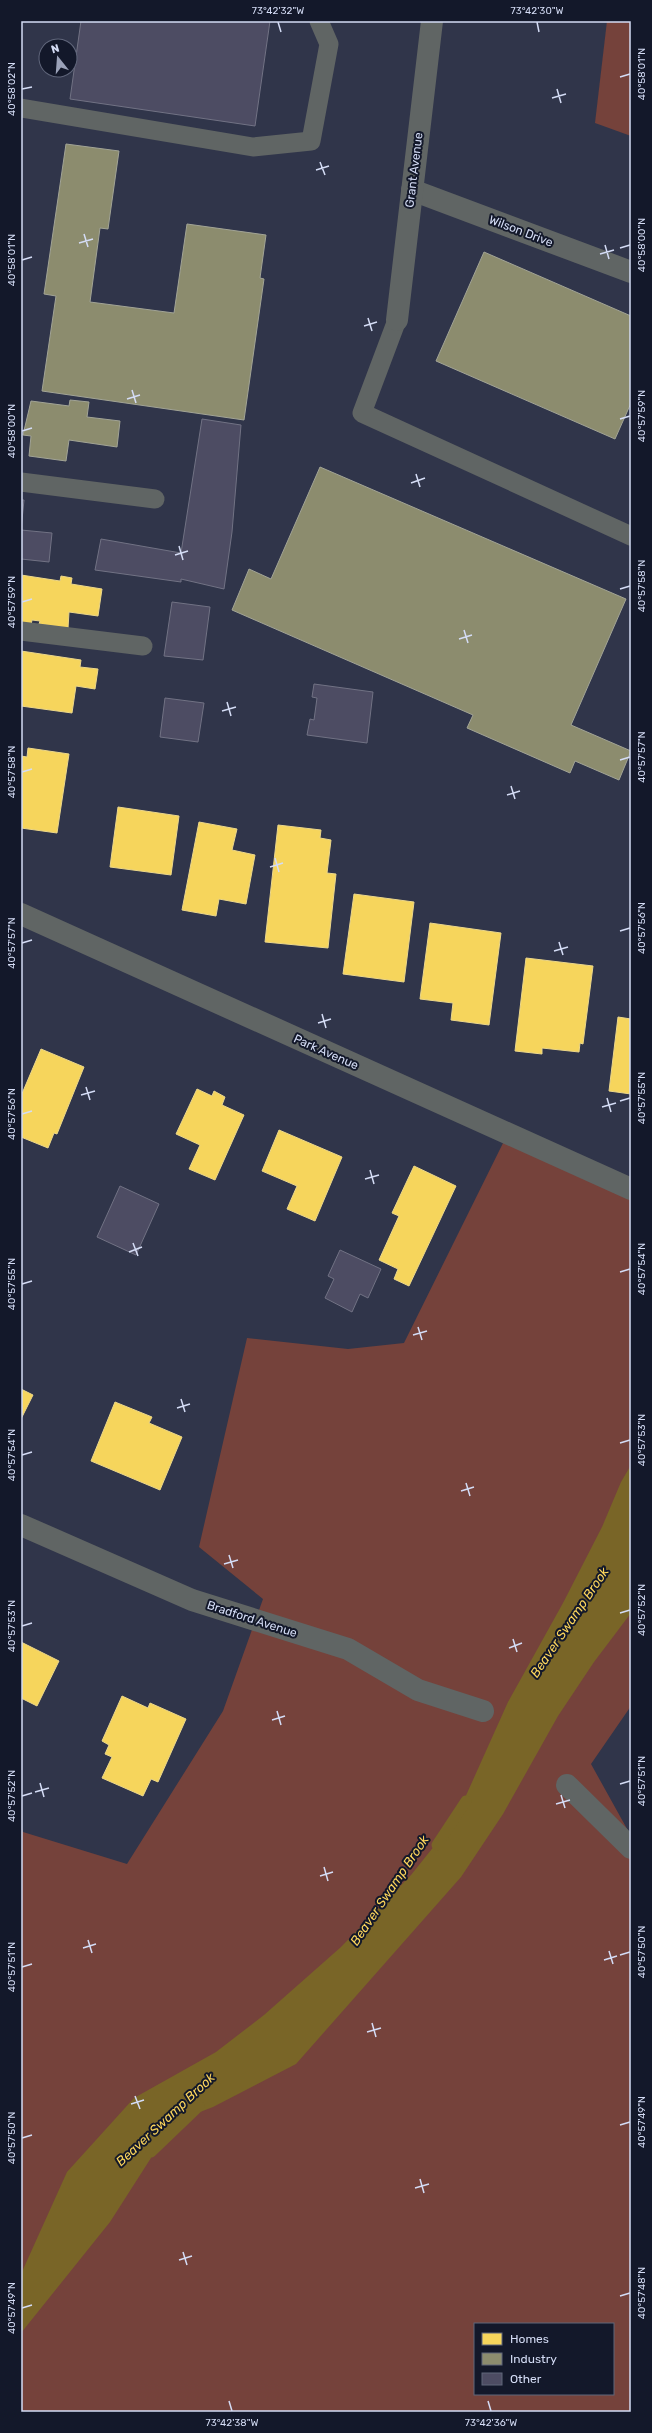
<svg xmlns="http://www.w3.org/2000/svg" width="652" height="2433" viewBox="0 0 652 2433" font-family="Rubik,sans-serif">
<rect width="100%" height="100%" fill="#30354a"/>
<g fill="#75423b" fill-rule="evenodd">
<path d="M607,21H631V136L595,123Z"/>
<path d="M508,1133L631,1189V1706L591,1764L631,1836V2412H21V1824L23,1832L127,1864L223,1711L263,1599L199,1547L247,1338L348,1349L404,1343ZM475,2324H613V2394H475Z"/>
</g>
<path fill="#796527" d="M631,1465V1613L594,1662L558,1716L503,1814L461,1877L296,2064L213,2107L174,2122L110,2222L21,2333V2274L67,2172L134,2098L216,2052L264,2015L341,1947L411,1875L455,1820L508,1702L563,1603L602,1527L621,1482Z"/>
<g fill="#f6d55c" stroke="#ecd78a">
<path d="M21,575L60,581L61,576L72,578L71,584L102,589L98,616L69,612L68,628L39,624L40,621L32,620L31,625L21,624Z"/>
<path d="M21,651L81,660L80,667L98,669L95,689L76,686L72,713L21,706Z"/>
<path d="M28,748L69,754L57,833L21,828V756L27,757Z"/>
<path d="M118,807L179,816L171,875L110,867Z"/>
<path d="M199,822L237,829L232,850L255,855L246,904L219,899L216,916L182,910Z"/>
<path d="M278,825L321,830L320,838L331,840L327,873L336,874L328,948L265,942Z"/>
<path d="M354,894L414,902L404,982L343,974Z"/>
<path d="M430,923L501,933L489,1025L451,1020L453,1003L420,999Z"/>
<path d="M526,958L593,966L583,1044L580,1043L579,1052L542,1048V1054L515,1051Z"/>
<path d="M618,1017L631,1019V1094L609,1091Z"/>
<path d="M41,1049L84,1067L57,1134L54,1133L48,1148L21,1137V1096Z"/>
<path d="M197,1089L212,1096L214,1091L225,1097L222,1105L244,1115L215,1180L189,1169L200,1145L176,1134Z"/>
<path d="M279,1130L342,1157L315,1221L287,1209L297,1186L262,1171Z"/>
<path d="M414,1166L456,1186L409,1286L394,1279L398,1269L379,1260L399,1216L392,1213Z"/>
<path d="M21,1389L33,1395L21,1419Z"/>
<path d="M115,1402L152,1417L149,1423L182,1437L160,1490L91,1461Z"/>
<path d="M21,1642L59,1661L37,1706L21,1698Z"/>
<path d="M122,1696L148,1708L150,1703L186,1719L158,1782L151,1779L143,1796L102,1778L112,1757L105,1754L109,1745L102,1741Z"/>
</g>
<g fill="#8c8c6e" stroke="#a2a496">
<path d="M66,144L119,151L108,229L100,228L90,302L174,313L187,224L266,235L260,278L264,279L244,420L42,391L56,296L44,294Z"/>
<path d="M484,252L631,316V403L615,439L436,361Z"/>
<path d="M70,400L89,402L87,417L120,421L117,447L69,440L66,461L29,456L31,436L23,435L31,401L69,406Z"/>
<path d="M320,467L626,599L571,725L631,751L619,780L575,761L570,773L467,728L473,715L232,610L249,569L271,579Z"/>
</g>
<g fill="none" stroke-linecap="round" stroke-linejoin="round">
<g stroke="#796527" stroke-width="11">
<path d="M437,1845L466,1801"/>
<path d="M151,2152L199,2106"/>
</g>
</g>
<g fill="#4d4c63" stroke="#717284">
<path d="M81,21H270L255,126L70,99Z"/>
<path d="M202,419L241,425L232,532L224,589L181,579V582L95,570L101,539L181,553Z"/>
<path d="M21,500H24L21,530L52,533L49,562L21,559Z"/>
<path d="M172,602L210,607L203,660L164,656Z"/>
<path d="M314,684L373,692L367,743L307,735L310,719L314,720L317,698L312,697Z"/>
<path d="M165,698L204,703L198,742L160,737Z"/>
<path d="M120,1186L159,1204L136,1255L97,1237Z"/>
<path d="M340,1250L381,1269L368,1298L360,1294L352,1312L325,1298L334,1279L328,1276Z"/>
</g>
<g fill="none" stroke-linecap="round" stroke-linejoin="round">
<g stroke="#606564" stroke-width="19">
<path d="M21,108L253,147L311,141L329,44L319,21"/>
<path d="M397,320L362,413L631,536"/>
<path d="M21,482L155,499"/>
<path d="M21,631L143,646"/>
</g>
<g stroke="#606564" stroke-width="22">
<path d="M412,190L631,272"/>
<path d="M397,320L432,21"/>
<path d="M21,1525L192,1600L348,1649L418,1690L483,1711"/>
<path d="M567,1785L631,1848"/>
</g>
<path stroke="#606564" stroke-width="22" d="M21,914L631,1189"/>
</g>
<path fill="none" stroke="#d4dcf5" stroke-width="1.5" d="M278,22L281,32M537,22L539,32M620,77L630,74M22,89L32,87M557,89L561,103M552,98L566,94M320,162L325,175M316,170L329,166M84,234L88,247M79,243L93,239M605,245L609,259M620,248L630,245M600,254L614,250M22,260L32,257M368,318L372,331M364,326L377,322M132,390L136,403M127,399L140,395M620,419L630,416M22,431L32,428M416,474L420,487M411,483L425,478M179,546L183,560M175,555L188,551M620,589L630,586M22,602L32,599M464,630L468,643M459,639L472,635M227,702L231,716M222,711L236,707M620,760L630,757M22,772L32,769M511,786L515,799M507,795L520,791M275,858L279,872M270,867L283,863M620,931L630,928M559,942L563,955M22,943L32,940M554,951L568,947M322,1014L326,1028M318,1023L331,1019M86,1087L90,1100M81,1095L95,1091M607,1098L611,1112M620,1101L630,1098M602,1107L616,1103M22,1114L32,1111M370,1170L374,1184M365,1179L379,1175M133,1243L138,1256M129,1252L142,1247M620,1272L630,1269M22,1284L32,1281M418,1327L422,1340M413,1335L427,1331M181,1399L185,1412M177,1408L190,1404M620,1443L630,1440M22,1455L32,1452M466,1483L470,1496M461,1491L474,1487M229,1555L233,1568M224,1564L238,1560M620,1613L630,1610M22,1626L32,1623M513,1639L517,1652M509,1648L522,1643M277,1711L281,1725M272,1720L285,1716M40,1783L44,1797M620,1784L630,1781M35,1792L49,1788M561,1795L565,1808M22,1796L32,1793M556,1804L570,1800M324,1867L328,1881M320,1876L333,1872M88,1940L92,1953M83,1948L96,1944M609,1951L613,1964M620,1955L630,1952M604,1960L617,1956M22,1967L32,1964M372,2023L376,2037M367,2032L381,2028M135,2096L140,2109M131,2104L144,2100M620,2125L630,2122M22,2138L32,2135M420,2179L424,2193M415,2188L429,2184M183,2252L187,2265M179,2260L192,2256M620,2296L630,2293M22,2308L32,2305M229,2401L232,2411M488,2401L491,2411"/>
<g text-anchor="middle" stroke-width="4" stroke-linejoin="round" paint-order="stroke">
<g font-size="12" fill="#d4dcf5" stroke="#13182a">
<text transform="translate(414 170) rotate(-83)" y="4">Grant Avenue</text>
<text transform="translate(521 231) rotate(21)" y="4">Wilson Drive</text>
<text transform="translate(326 1052) rotate(24)" y="4">Park Avenue</text>
<text transform="translate(252 1619) rotate(18)" y="4">Bradford Avenue</text>
</g>
<g font-size="13" font-style="italic" fill="#fdd65c" stroke="#13182a">
<text transform="translate(569 1622) rotate(-56)" y="5">Beaver Swamp Brook</text>
<text transform="translate(389 1890) rotate(-56)" y="5">Beaver Swamp Brook</text>
<text transform="translate(165 2119) rotate(-43)" y="5">Beaver Swamp Brook</text>
</g>
</g>
<rect width="652" height="2433" fill="none" stroke="#13182a" stroke-width="44"/>
<rect x="474" y="2323" width="140" height="72" fill="#13182a" stroke="#60667b"/>
<rect x="482" y="2333" width="20" height="12" fill="#f6d55c" stroke="#60667b"/>
<text x="510" y="2343" font-size="12" fill="#d4dcf5">Homes</text>
<rect x="482" y="2353" width="20" height="12" fill="#8c8c6e" stroke="#60667b"/>
<text x="510" y="2363" font-size="12" fill="#d4dcf5">Industry</text>
<rect x="482" y="2373" width="20" height="12" fill="#4d4c63" stroke="#60667b"/>
<text x="510" y="2383" font-size="12" fill="#d4dcf5">Other</text>
<g transform="translate(58 58) rotate(343)"><circle r="19" fill="#13182a" stroke="#60667b"/>
<path d="M0-3L7 15L0 10L-7 15Z" fill="#9ba2b9"/>
<text y="-6" font-size="11" font-weight="bold" text-anchor="middle" fill="#d4dcf5">N</text>
</g>
<rect x="22" y="22" width="608" height="2389" fill="none" stroke="#d4dcf5" stroke-width="1.5"/>
<g font-size="10" text-anchor="middle" fill="#d4dcf5">
<text x="278" y="14">73°42'32"W</text>
<text x="537" y="14">73°42'30"W</text>
<text transform="translate(641 74) rotate(-90)" y="4">40°58'01"N</text>
<text transform="translate(11 89) rotate(-90)" y="4">40°58'02"N</text>
<text transform="translate(641 245) rotate(-90)" y="4">40°58'00"N</text>
<text transform="translate(11 260) rotate(-90)" y="4">40°58'01"N</text>
<text transform="translate(641 416) rotate(-90)" y="4">40°57'59"N</text>
<text transform="translate(11 431) rotate(-90)" y="4">40°58'00"N</text>
<text transform="translate(641 586) rotate(-90)" y="4">40°57'58"N</text>
<text transform="translate(11 602) rotate(-90)" y="4">40°57'59"N</text>
<text transform="translate(641 757) rotate(-90)" y="4">40°57'57"N</text>
<text transform="translate(11 772) rotate(-90)" y="4">40°57'58"N</text>
<text transform="translate(641 928) rotate(-90)" y="4">40°57'56"N</text>
<text transform="translate(11 943) rotate(-90)" y="4">40°57'57"N</text>
<text transform="translate(641 1098) rotate(-90)" y="4">40°57'55"N</text>
<text transform="translate(11 1114) rotate(-90)" y="4">40°57'56"N</text>
<text transform="translate(641 1269) rotate(-90)" y="4">40°57'54"N</text>
<text transform="translate(11 1284) rotate(-90)" y="4">40°57'55"N</text>
<text transform="translate(641 1440) rotate(-90)" y="4">40°57'53"N</text>
<text transform="translate(11 1455) rotate(-90)" y="4">40°57'54"N</text>
<text transform="translate(641 1610) rotate(-90)" y="4">40°57'52"N</text>
<text transform="translate(11 1626) rotate(-90)" y="4">40°57'53"N</text>
<text transform="translate(641 1781) rotate(-90)" y="4">40°57'51"N</text>
<text transform="translate(11 1796) rotate(-90)" y="4">40°57'52"N</text>
<text transform="translate(641 1952) rotate(-90)" y="4">40°57'50"N</text>
<text transform="translate(11 1967) rotate(-90)" y="4">40°57'51"N</text>
<text transform="translate(641 2122) rotate(-90)" y="4">40°57'49"N</text>
<text transform="translate(11 2138) rotate(-90)" y="4">40°57'50"N</text>
<text transform="translate(641 2293) rotate(-90)" y="4">40°57'48"N</text>
<text transform="translate(11 2308) rotate(-90)" y="4">40°57'49"N</text>
<text x="232" y="2426">73°42'38"W</text>
<text x="491" y="2426">73°42'36"W</text>
</g>
</svg>
